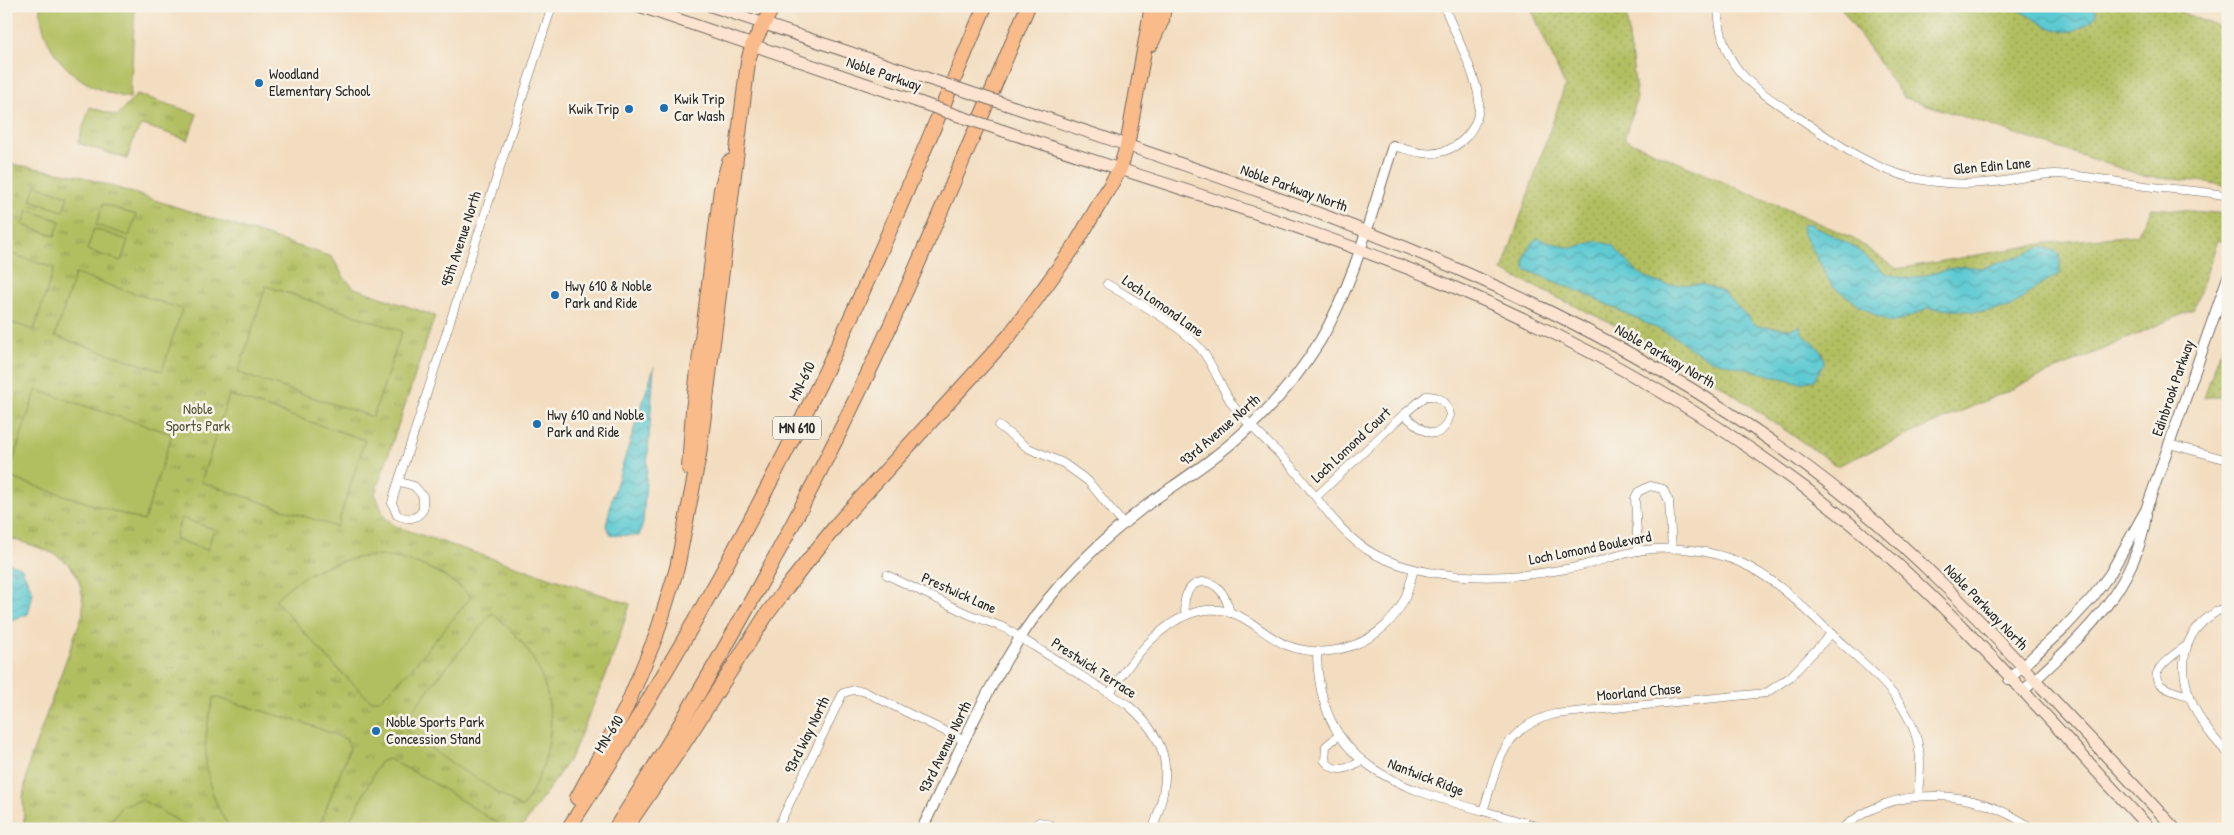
<svg xmlns="http://www.w3.org/2000/svg" width="2234" height="835" viewBox="0 0 2234 835" font-family="'Patrick Hand',sans-serif">
<defs>
<pattern id="grass-dots" width="8" height="8" patternUnits="userSpaceOnUse" patternTransform="scale(1.25)"><rect width="8" height="8" fill="#b2bf61"/><path d="M2 2h.1M6 6h.1" fill="none" stroke="#919b50" stroke-width="1.8" stroke-linecap="round"/></pattern>
<pattern id="park-tufts" width="24" height="20" patternUnits="userSpaceOnUse" patternTransform="scale(1.25)"><rect width="24" height="20" fill="#b2bf61"/><path d="M3 7l-1-3M5 7V3M7 7l1-3M15 17l-1-3M17 17v-4M19 17l1-3" fill="none" stroke="#919b50"/></pattern>
<pattern id="water-waves" width="16" height="10" patternUnits="userSpaceOnUse" patternTransform="scale(1.25)"><rect width="16" height="10" fill="#5dcad3"/><path d="M0 5q4-4 8 0t8 0" fill="none" stroke="#4da4ab"/></pattern>
</defs>
<rect width="100%" height="100%" fill="#f7f3e8"/>
<filter id="ink" filterUnits="userSpaceOnUse"><feTurbulence type="fractalNoise" baseFrequency=".02" numOctaves="2"/><feDisplacementMap in="SourceGraphic" scale="10" xChannelSelector="R" yChannelSelector="G"/><feConvolveMatrix kernelMatrix="1 2 1 2 8 2 1 2 1" color-interpolation-filters="sRGB"/></filter>
<filter id="wash" filterUnits="userSpaceOnUse"><feTurbulence type="fractalNoise" baseFrequency=".0096" numOctaves="4" result="noise"/><feDisplacementMap in="SourceGraphic" scale="20" xChannelSelector="R" yChannelSelector="G"/><feGaussianBlur stdDeviation="1.12" result="paint"/><feColorMatrix in="noise" values="0 0 0 0 0 0 0 0 0 0 0 0 0 0 0 0 0 1.4 0 .05"/><feComposite in="paint" operator="in"/></filter>
<g filter="url(#wash)">
<rect width="100%" height="100%" fill="#f3ddc0"/>
<g fill="url(#grass-dots)" stroke="#6e7546">
<path d="M1530,6H1625L1637,98L1624,139L1851,237L1897,269L2047,243L2137,235L2152,208L2228,214L2223,230L2228,232V243L2218,240L2194,309L1837,466L1711,379L1623,329L1502,271L1565,86Z"/>
<path d="M1840,6H2164L2228,30V187L2207,182L2147,177L1903,97Z"/>
<path d="M2228,330V397H2204Z"/>
</g>
<g fill="url(#park-tufts)" stroke="#6e7546">
<path d="M137,94L197,114L188,140L143,125L135,135L127,159L78,143L90,107L117,116Z"/>
<path d="M6,163L80,176L332,257L345,279L355,288L435,316L375,494L385,518L397,527L630,604L609,668L572,755L521,829H24L23,797L29,763L83,613C85,556 52,552 6,537Z"/>
</g>
<g fill="#b2bf61" stroke="#6e7546">
<path d="M40,6H135L130,98C81,90 42,58 40,6Z"/>
<path d="M36,185L68,196L63,211L31,200Z"/>
<path d="M103,204L136,215L129,236L96,225Z"/>
<path d="M28,210L60,221L55,236L23,225Z"/>
<path d="M94,229L128,240L121,261L87,250Z"/>
<path d="M6,252L54,268L34,330L6,321Z"/>
<path d="M75,274L182,309L162,371L55,336Z"/>
<path d="M266,286L402,331L373,417L238,373Z"/>
<path d="M36,390L172,434L144,521L8,477Z"/>
<path d="M229,395L365,440L337,527L201,482Z"/>
<path d="M181,518L214,529L207,550L175,539Z"/>
<path d="M374,556C413,558 443,570 471,597L411,669L380,700H370L336,667L275,600C302,572 335,559 374,556Z"/>
<path d="M492,613C558,665 568,739 522,808L442,757L407,731L405,721L431,686Z"/>
<path d="M214,697L304,723L346,739L350,748L318,829H231C202,789 200,743 214,697Z"/>
<path d="M389,759L427,779L507,829H346L380,762Z"/>
<path d="M142,800L183,824L188,829H106L122,805Z"/>
</g>
<g fill="url(#water-waves)" stroke="#447a7f">
<path d="M2007,6H2090L2097,12C2094,19 2089,22 2083,26C2058,44 2032,12 2007,6Z"/>
<path d="M1808,223L1853,246L1887,274L1909,279L1963,266L1982,268L2018,257L2042,247L2055,251L2060,256V274L2041,284L2011,307L1982,312L1928,308L1900,321L1889,322L1873,314L1832,286L1802,230V226Z"/>
<path d="M1537,238L1571,248L1598,241L1612,245L1637,272L1656,282L1670,285L1701,284L1722,291L1757,326L1790,329L1800,326C1802,342 1824,341 1824,364L1814,380L1801,383L1711,360L1690,348L1677,338L1581,292L1526,270L1524,266C1525,254 1528,246 1537,238Z"/>
<path d="M654,367L643,523L639,536L611,535L606,526L612,498Z"/>
<path d="M6,562L21,567L33,593L28,614L6,622Z"/>
</g>
</g>
<g filter="url(#ink)">
<g fill="none" stroke-linecap="round" stroke-linejoin="round">
<defs>
<g id="minor">
<path d="M1718,6C1720,64 1745,82 1790,112C1830,138 1865,167 1913,178C1940,184 1968,185 1995,182C2015,180 2035,174 2055,174C2086,175 2115,182 2145,186C2173,190 2201,190 2228,196"/>
<path d="M1393,146C1403,148 1413,152 1423,153C1454,157 1481,131 1479,100C1477,77 1453,29 1444,6"/>
<path d="M1107,284C1138,303 1175,321 1200,348C1214,365 1220,386 1232,404C1249,427 1272,445 1291,466C1318,497 1339,536 1376,555C1429,582 1508,580 1566,569C1592,565 1618,553 1644,550C1675,546 1710,550 1739,562C1781,580 1814,619 1848,649C1881,678 1920,714 1920,763C1920,773 1919,784 1918,795"/>
<path d="M1426,396C1440,396 1447,401 1450,415C1440,447 1420,430 1404,414Z"/>
<path d="M999,426L1028,448L1063,463L1088,481L1124,525"/>
<path d="M2169,444L2228,460"/>
<path d="M400,482L414,486L423,496V510C416,520 408,520 397,515L392,503L394,495L552,6"/>
<path d="M1316,497L1404,414"/>
<path d="M1638,551L1635,498L1638,492L1650,486L1663,489L1669,501L1672,549"/>
<path d="M887,575L968,614L1005,628L1128,705C1174,745 1171,775 1153,829"/>
<path d="M2228,606C2157,636 2183,711 2228,753"/>
<path d="M1186,615C1176,579 1220,564 1230,613"/>
<path d="M2186,646C2152,669 2140,685 2190,696"/>
<path d="M1317,651C1318,793 1441,793 1544,829"/>
<path d="M1110,693C1132,658 1171,605 1219,610C1246,613 1263,635 1286,645C1331,663 1385,642 1405,598C1409,589 1411,579 1414,569"/>
<path d="M1339,735L1326,746L1325,761C1336,775 1348,768 1362,761"/>
<path d="M1483,811C1499,764 1500,728 1555,714L1766,693L1790,677L1831,634"/>
<path d="M777,829L843,693L854,690L863,691L965,741"/>
<path d="M1030,829L1039,822L1051,825L1053,829"/>
<path d="M1841,829C1898,782 1975,788 2033,829"/>
</g>
<g id="tertiary">
<path d="M2009,679L2066,626L2092,598L2110,574L2146,510L2228,277"/>
<path d="M2022,692C2075,642 2136,592 2146,515"/>
<path d="M922,829C963,745 998,655 1060,585C1088,553 1121,524 1155,499C1185,478 1216,458 1244,432C1273,406 1299,375 1320,341C1355,282 1372,210 1393,146"/>
</g>
<g id="secondary">
<path d="M639,6L916,101"/>
<path d="M711,6L926,78"/>
<path d="M1014,107C1307,206 1608,302 1851,501C1918,556 1978,618 2036,681C2082,731 2129,779 2175,829"/>
<path d="M947,112L965,118"/>
<path d="M1004,131C1155,182 1311,226 1458,289C1602,351 1736,429 1857,529C1963,617 2055,728 2150,829"/>
</g>
<g id="motorway">
<path d="M1151,44L1162,20L1164,6"/>
<path d="M689,468L693,410L721,189L729,162"/>
<path d="M577,798L626,708L656,636L677,568L699,455L748,62L752,46L773,6"/>
<path d="M568,829C661,686 745,538 819,385C879,261 931,133 985,6"/>
<path d="M615,829C711,680 797,524 873,363C928,246 977,126 1028,6"/>
<path d="M625,829L684,743L767,614L791,582L839,522L1009,336L1074,247L1120,169L1127,146L1152,6"/>
</g>
</defs>
<use href="#minor" stroke="#71695f" stroke-width="9"/>
<use href="#tertiary" stroke="#71695f" stroke-width="12"/>
<use href="#secondary" stroke="#71695f" stroke-width="13"/>
<use href="#motorway" stroke="#71695f" stroke-width="16"/>
<use href="#minor" stroke="#fff" stroke-width="8"/>
<use href="#tertiary" stroke="#fff" stroke-width="10"/>
<use href="#secondary" stroke="#fde4d1" stroke-width="11"/>
<use href="#motorway" stroke="#fabb8b" stroke-width="14"/>
<defs>
<g id="secondary-bridge">
<path d="M926,78L1014,107"/>
<path d="M916,101L947,112"/>
<path d="M965,118L1004,131"/>
</g>
</defs>
<use href="#secondary-bridge" stroke="#71695f" stroke-width="13" stroke-linecap="butt"/>
<use href="#secondary-bridge" stroke="#fde4d1" stroke-width="11"/>
</g>
</g>
<g fill="#1f6fb2" stroke="#f7f3e8" stroke-width="2">
<circle cx="259" cy="83" r="5"/>
<circle cx="664" cy="108" r="5"/>
<circle cx="629" cy="109" r="5"/>
<circle cx="555" cy="295" r="5"/>
<circle cx="537" cy="424" r="5"/>
<circle cx="376" cy="731" r="5"/>
</g>
<g text-anchor="middle" stroke-width="5" stroke-linejoin="round" paint-order="stroke">
<rect fill="#f7f3e8" stroke="#686764" stroke-width="1" x="773" y="416.5" width="48" height="23" rx="4"/>
<g font-size="14" font-weight="bold" fill="#2b2b2b">
<text x="797" y="433">MN 610</text>
</g>
<g font-size="15" fill="#2b2b2b" stroke="#f7f3e8" text-anchor="start">
<text x="269" y="79">Woodland<tspan x="269" dy="17">Elementary School</tspan></text>
<text x="674" y="104">Kwik Trip<tspan x="674" dy="17">Car Wash</tspan></text>
<text x="619" y="114" text-anchor="end">Kwik Trip</text>
<text x="565" y="291">Hwy 610 &amp; Noble<tspan x="565" dy="17">Park and Ride</tspan></text>
<text x="547" y="420">Hwy 610 and Noble<tspan x="547" dy="17">Park and Ride</tspan></text>
<text x="386" y="727">Noble Sports Park<tspan x="386" dy="17">Concession Stand</tspan></text>
</g>
<g font-size="15" fill="#2b2b2b" stroke="#f7f3e8">
<text transform="translate(884 74) rotate(19)" y="5">Noble Parkway</text>
<text transform="translate(1992 166) rotate(-5)" y="5">Glen Edin Lane</text>
<text transform="translate(1294 188) rotate(20)" y="5">Noble Parkway North</text>
<text transform="translate(461 239) rotate(-72)" y="5">95th Avenue North</text>
<text transform="translate(1163 306) rotate(35)" y="5">Loch Lomond Lane</text>
<text transform="translate(1665 356) rotate(30)" y="5">Noble Parkway North</text>
<text transform="translate(802 381) rotate(-64)" y="5">MN-610</text>
<text transform="translate(2173 388) rotate(-71)" y="5">Edinbrook Parkway</text>
<text transform="translate(1220 430) rotate(-41)" y="5">93rd Avenue North</text>
<text transform="translate(1351 445) rotate(-43)" y="5">Loch Lomond Court</text>
<text transform="translate(1590 548) rotate(-11)" y="5">Loch Lomond Boulevard</text>
<text transform="translate(959 593) rotate(24)" y="5">Prestwick Lane</text>
<text transform="translate(1986 607) rotate(46)" y="5">Noble Parkway North</text>
<text transform="translate(1094 668) rotate(33)" y="5">Prestwick Terrace</text>
<text transform="translate(1639 692) rotate(-5)" y="5">Moorland Chase</text>
<text transform="translate(609 734) rotate(-58)" y="5">MN-610</text>
<text transform="translate(807 735) rotate(-64)" y="5">93rd Way North</text>
<text transform="translate(945 747) rotate(-64)" y="5">93rd Avenue North</text>
<text transform="translate(1426 777) rotate(21)" y="5">Nantwick Ridge</text>
</g>
<g font-size="15" fill="#54573b" stroke="#f7f3e8">
<text x="198" y="414">Noble<tspan x="198" dy="17">Sports Park</tspan></text>
</g>
</g>
<rect width="2234" height="835" fill="none" stroke="#f7f3e8" stroke-width="25"/>
</svg>
